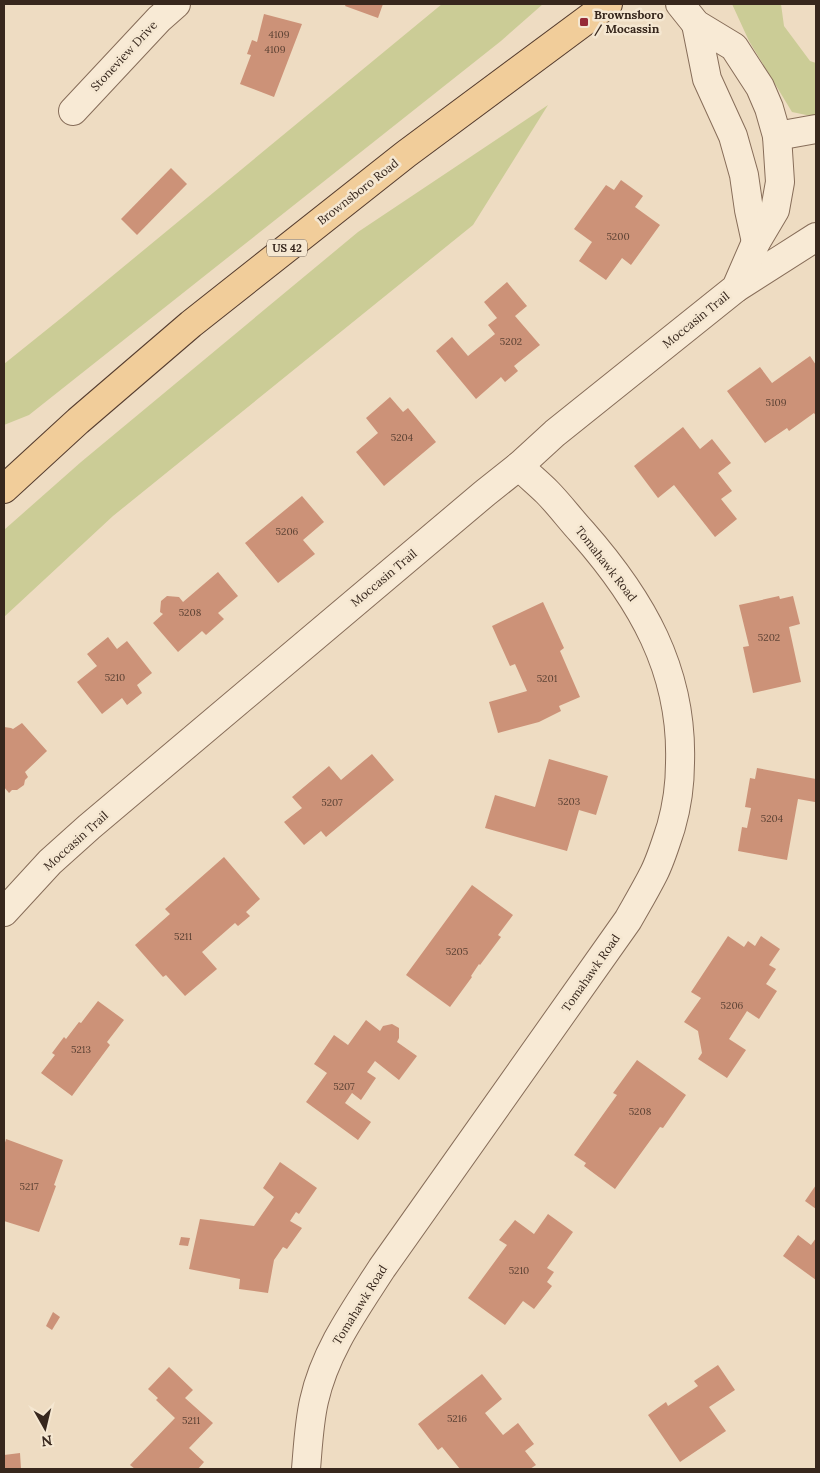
<svg xmlns="http://www.w3.org/2000/svg" width="820" height="1473" viewBox="0 0 820 1473" font-family="Lora,serif">
<rect width="100%" height="100%" fill="#eedcc2"/>
<g fill="#cbcc96">
<path d="M442,4H543L501,41L29,415L4,425V364L65,315Z"/>
<path d="M732,4H781L784,26L810,61L816,63V117L792,112L749,41Z"/>
<path d="M548,105L473,225L113,516L4,617V530L81,462L358,232Z"/>
</g>
<g fill="#cc9278">
<path d="M346,4H383L378,18L345,6Z"/>
<path d="M264,14L302,24L274,97L240,84L251,55L247,54L252,40L257,42Z"/>
<path d="M171,168L187,184L137,235L121,219Z"/>
<path d="M621,180L643,196L635,207L660,225L631,265L622,258L606,280L579,261L592,242L574,229L606,185L614,190Z"/>
<path d="M507,282L527,306L515,316L540,345L514,366L518,371L505,382L501,377L476,399L436,351L452,337L468,356L495,334L488,325L497,318L484,302Z"/>
<path d="M810,356L816,365V416L814,413L789,431L787,428L765,443L727,391L760,367L772,383Z"/>
<path d="M390,397L403,412L408,408L436,442L384,486L356,452L378,433L366,418Z"/>
<path d="M683,427L700,449L712,439L731,463L718,473L732,491L721,499L737,519L715,537L674,485L658,498L634,466Z"/>
<path d="M302,496L324,522L303,540L315,554L278,583L245,543Z"/>
<path d="M218,572L238,596L218,613L224,619L206,635L202,631L178,652L153,623L163,614L160,612L161,601L167,596L179,597L183,602Z"/>
<path d="M779,596L780,599L793,596L800,624L789,627L801,682L753,693L743,647L749,646L739,605Z"/>
<path d="M543,602L564,648L560,651L580,697L559,706L561,711L539,722L498,733L489,702L527,691L515,664L510,666L492,626Z"/>
<path d="M108,637L117,649L127,641L152,673L137,685L142,693L127,705L122,698L102,714L77,682L97,666L87,654Z"/>
<path d="M22,723L47,751L25,772L28,777L25,780L24,785L17,790H12L9,793L4,787V727L11,728L13,729Z"/>
<path d="M372,754L394,780L326,837L321,831L304,845L284,822L302,808L292,797L329,766L341,780Z"/>
<path d="M549,759L608,776L596,815L579,810L567,851L485,828L495,795L535,807Z"/>
<path d="M757,768L816,779L815,802L798,799L787,860L738,851L742,827L747,828L751,808L745,807L750,778L755,779Z"/>
<path d="M224,857L260,899L246,912L250,916L238,926L235,923L202,952L217,969L185,996L166,975L163,977L135,945L170,914L165,909Z"/>
<path d="M472,885L513,915L498,935L501,937L480,965L479,964L471,976L472,977L450,1007L406,975Z"/>
<path d="M728,936L744,947L748,941L755,946L761,936L780,949L769,965L776,969L766,984L777,991L759,1019L747,1011L729,1039L746,1050L727,1078L698,1059L702,1053L698,1031L684,1022L701,998L691,992Z"/>
<path d="M98,1001L124,1020L107,1042L110,1045L72,1096L41,1073L55,1055L52,1053L64,1037L66,1039L79,1022L81,1023Z"/>
<path d="M366,1020L380,1031L383,1026L392,1024L399,1028V1038L397,1042L417,1056L399,1080L375,1061L367,1072L376,1078L361,1100L352,1093L345,1103L371,1122L358,1140L306,1102L327,1073L314,1064L334,1035L348,1045Z"/>
<path d="M637,1060L686,1095L663,1128L660,1127L615,1189L584,1166L586,1163L574,1155L617,1095L613,1093Z"/>
<path d="M6,1139L63,1160L54,1185L56,1186L39,1232L4,1221V1146Z"/>
<path d="M280,1162L317,1188L299,1214L296,1212L290,1221L302,1228L287,1249L283,1247L274,1260L268,1293L239,1289L240,1279L189,1269L200,1219L254,1226L274,1197L263,1188Z"/>
<path d="M816,1185V1209L805,1201Z"/>
<path d="M548,1214L573,1232L547,1268L554,1272L547,1282L552,1286L534,1309L523,1301L505,1325L468,1298L507,1245L499,1240L515,1220L534,1234Z"/>
<path d="M798,1235L811,1245L816,1238V1280L783,1256Z"/>
<path d="M181,1237L190,1238L188,1246L179,1245Z"/>
<path d="M53,1312L60,1317L52,1330L46,1326Z"/>
<path d="M718,1365L735,1390L709,1407L726,1431L680,1462L648,1415L666,1402L668,1406L698,1386L694,1381Z"/>
<path d="M169,1367L193,1390L185,1398L213,1423L189,1448L204,1462L198,1469H135L130,1465L175,1418L156,1400L158,1398L148,1389Z"/>
<path d="M482,1374L502,1399L485,1413L503,1435L518,1423L534,1444L525,1451L536,1465L530,1469H460L442,1447L438,1450L418,1424Z"/>
<path d="M20,1453L21,1469H4V1455Z"/>
</g>
<g fill="none" stroke-linecap="round" stroke-linejoin="round">
<defs>
<g id="minor">
<path d="M696,24L707,79L733,136L744,175L749,210L756,242"/>
<path d="M73,111L159,19L176,4"/>
<path d="M777,136L816,129"/>
<path d="M736,288L816,237"/>
<path d="M4,912L50,862L89,827L485,493L519,466L555,433L736,288L756,242L775,210L780,182L777,136L769,108L760,87L734,47L696,24L680,4"/>
<path d="M306,1469C308,1446 309,1423 314,1401C325,1351 355,1310 382,1268L628,920C637,904 646,889 654,873C661,859 666,842 671,827C677,806 680,784 680,763C683,670 641,599 582,532C570,519 559,504 547,492C538,483 528,475 519,466"/>
</g>
<path id="primary" d="M4,489L78,421L191,324L406,154L608,4"/>
</defs>
<use href="#minor" stroke="#876d59" stroke-width="30"/>
<use href="#primary" stroke="#553c2e" stroke-width="30"/>
<use href="#minor" stroke="#f8ead5" stroke-width="28"/>
<use href="#primary" stroke="#f1cd9a" stroke-width="28"/>
</g>
<rect fill="#962a36" stroke="#f5e7d1" stroke-width="2" x="579" y="17" width="10" height="10" rx="2.5"/>
<g text-anchor="middle" stroke-width="5" stroke-linejoin="round" paint-order="stroke">
<g font-size="10" fill="#5c4234">
<text x="279" y="38">4109</text>
<text x="275" y="53">4109</text>
<text x="618" y="240">5200</text>
<text x="511" y="345">5202</text>
<text x="776" y="406">5109</text>
<text x="402" y="441">5204</text>
<text x="287" y="535">5206</text>
<text x="190" y="616">5208</text>
<text x="769" y="641">5202</text>
<text x="115" y="681">5210</text>
<text x="547" y="682">5201</text>
<text x="569" y="805">5203</text>
<text x="332" y="806">5207</text>
<text x="772" y="822">5204</text>
<text x="183" y="940">5211</text>
<text x="457" y="955">5205</text>
<text x="732" y="1009">5206</text>
<text x="81" y="1053">5213</text>
<text x="344" y="1090">5207</text>
<text x="640" y="1115">5208</text>
<text x="29" y="1190">5217</text>
<text x="519" y="1274">5210</text>
<text x="457" y="1422">5216</text>
<text x="191" y="1424">5211</text>
</g>
<rect fill="#f5e7d1" stroke="#706153" stroke-width="1" x="267" y="239.5" width="40" height="17" rx="4"/>
<g font-size="11" font-weight="bold" fill="#37271d">
<text x="287" y="252">US 42</text>
</g>
<g font-size="12" font-weight="bold" fill="#37271d" stroke="#f5e7d1" text-anchor="start">
<text x="594" y="19">Brownsboro<tspan x="594" dy="14">/ Mocassin</tspan></text>
</g>
<g font-size="12" fill="#37271d" stroke="#f5e7d1">
<text transform="translate(124 56) rotate(-47)" y="4">Stoneview Drive</text>
<text transform="translate(358 192) rotate(-38)" y="4">Brownsboro Road</text>
<text transform="translate(696 320) rotate(-39)" y="4">Moccasin Trail</text>
<text transform="translate(606 564) rotate(52)" y="4">Tomahawk Road</text>
<text transform="translate(384 578) rotate(-40)" y="4">Moccasin Trail</text>
<text transform="translate(76 841) rotate(-42)" y="4">Moccasin Trail</text>
<text transform="translate(591 973) rotate(-55)" y="4">Tomahawk Road</text>
<text transform="translate(360 1305) rotate(-58)" y="4">Tomahawk Road</text>
</g>
</g>
<rect width="820" height="1473" fill="none" stroke="#37271d" stroke-width="10"/>
<g transform="translate(45 1428) rotate(172)" stroke="#f5e7d1" stroke-width="4" paint-order="stroke">
<path d="M0-4L9 19L0 12L-9 19Z" fill="#37271d"/>
<text y="-8" font-size="14" font-weight="bold" text-anchor="middle" fill="#37271d">N</text>
</g>
</svg>
